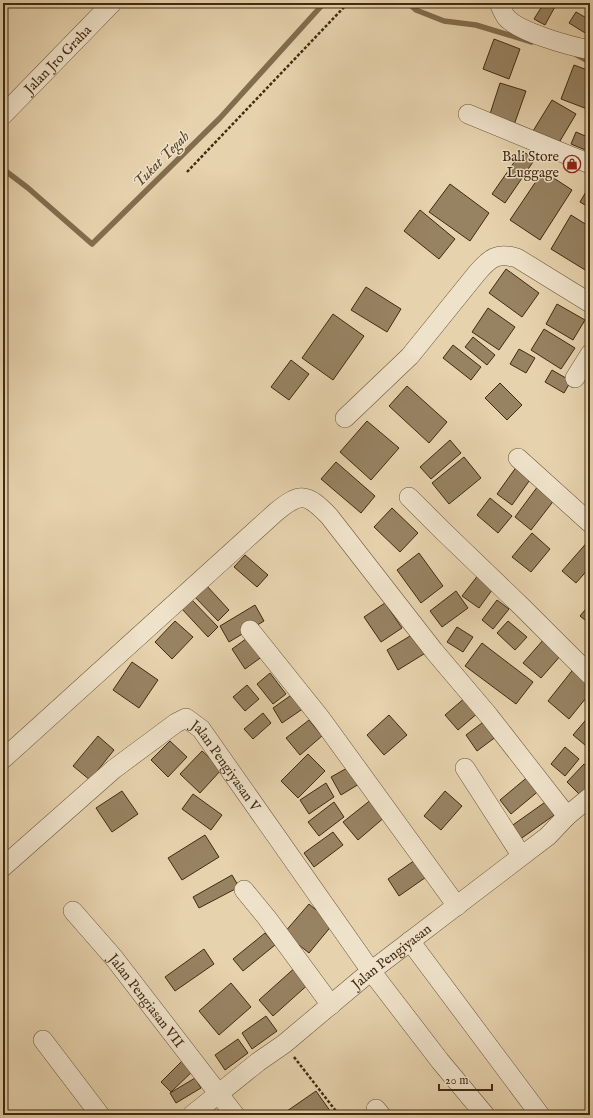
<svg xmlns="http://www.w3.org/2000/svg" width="593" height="1118" viewBox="0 0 593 1118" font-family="'IM FELL English',serif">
<rect width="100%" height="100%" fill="#e6d2ad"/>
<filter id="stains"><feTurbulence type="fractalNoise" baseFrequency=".005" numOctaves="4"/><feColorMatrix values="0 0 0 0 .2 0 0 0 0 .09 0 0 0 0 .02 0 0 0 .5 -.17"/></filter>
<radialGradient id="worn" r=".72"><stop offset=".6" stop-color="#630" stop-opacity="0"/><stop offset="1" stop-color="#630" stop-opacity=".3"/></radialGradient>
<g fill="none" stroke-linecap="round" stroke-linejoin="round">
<g stroke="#826d4e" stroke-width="5.5">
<path d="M408,3L416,10L444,21L476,25L532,42"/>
<path d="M577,55L590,62"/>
<path d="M3,169L28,188L92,244L220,118L324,3"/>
</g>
</g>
<g fill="#978262" stroke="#412b10">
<path d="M544,3H557L545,25L534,19Z"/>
<path d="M572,3H583L580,8Z"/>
<path d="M576,12L590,20V36L569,23Z"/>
<path d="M494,39L520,49L509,79L483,69Z"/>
<path d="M574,65L590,71V110L561,99Z"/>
<path d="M500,83L526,91L514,125L489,117Z"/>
<path d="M552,100L576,114L557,146L533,131Z"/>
<path d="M576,132L590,138V152L571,144Z"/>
<path d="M522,151L535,159L505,203L492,194Z"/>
<path d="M543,171L572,190L540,240L510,220Z"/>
<path d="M450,184L489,213L470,241L429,212Z"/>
<path d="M590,185V208L580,202Z"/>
<path d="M420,210L455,239L439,259L404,231Z"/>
<path d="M571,215L590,227V273L551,249Z"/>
<path d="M506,269L539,293L522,317L489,293Z"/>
<path d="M366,287L401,309L387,332L351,310Z"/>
<path d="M557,304L585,320L573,340L546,324Z"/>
<path d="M488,308L515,327L499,350L472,332Z"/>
<path d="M333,314L364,336L333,380L302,358Z"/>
<path d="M544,329L575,348L561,369L531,350Z"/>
<path d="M473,337L495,355L487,365L465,347Z"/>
<path d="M453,345L481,367L471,380L443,358Z"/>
<path d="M519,349L535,358L526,373L510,364Z"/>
<path d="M291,360L309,374L289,400L271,387Z"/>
<path d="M552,370L571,381L564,393L545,382Z"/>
<path d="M500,383L522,405L507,420L485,398Z"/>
<path d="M407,386L447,422L429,443L389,406Z"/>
<path d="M367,421L399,448L371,480L340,452Z"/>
<path d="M450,440L461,453L431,479L420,467Z"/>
<path d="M464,457L481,478L449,504L432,483Z"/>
<path d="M336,462L375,496L361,513L321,479Z"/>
<path d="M517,466L532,477L512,505L497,494Z"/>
<path d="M538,486L555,499L531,530L515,517Z"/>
<path d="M490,498L512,516L498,533L477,515Z"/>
<path d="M392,508L418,533L400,552L374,527Z"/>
<path d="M532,533L550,549L531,572L512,557Z"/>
<path d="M590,539V567L576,583L562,571Z"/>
<path d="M419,553L443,586L421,603L397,570Z"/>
<path d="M245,555L268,575L257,587L234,567Z"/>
<path d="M479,574L495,586L479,608L462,596Z"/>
<path d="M206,585L229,610L218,621L194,596Z"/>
<path d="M456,591L468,608L442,627L430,611Z"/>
<path d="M192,600L218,627L208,637L182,609Z"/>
<path d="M497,600L509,609L493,629L482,620Z"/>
<path d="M385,603L402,628L381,642L364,617Z"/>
<path d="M590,604V624L580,616Z"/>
<path d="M255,605L264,621L229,642L220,626Z"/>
<path d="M175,621L193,637L172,659L155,642Z"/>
<path d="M508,621L527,637L515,650L497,633Z"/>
<path d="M457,627L473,637L463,652L447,642Z"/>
<path d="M415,633L427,652L398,670L387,650Z"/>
<path d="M250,636L263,656L245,669L232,649Z"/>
<path d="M544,639L562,654L541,678L523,663Z"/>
<path d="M482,643L533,682L516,704L465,666Z"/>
<path d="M132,662L158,680L139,708L113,690Z"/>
<path d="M575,667L590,679V693L569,719L548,701Z"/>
<path d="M270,673L286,694L273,704L257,684Z"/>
<path d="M247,685L259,699L245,711L233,697Z"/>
<path d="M297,691L307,706L282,723L273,708Z"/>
<path d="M466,697L479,712L458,730L445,715Z"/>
<path d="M263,713L271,723L253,739L244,729Z"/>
<path d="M389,715L407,735L384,755L367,735Z"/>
<path d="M590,715V739L585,745L573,735Z"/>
<path d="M309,720L322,736L300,755L286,738Z"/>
<path d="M486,720L497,736L477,751L466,735Z"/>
<path d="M98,736L114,750L90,780L73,766Z"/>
<path d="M170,741L187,757L168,777L151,760Z"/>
<path d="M565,747L579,759L565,776L551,764Z"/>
<path d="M202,751L222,769L200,793L180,774Z"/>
<path d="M308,754L325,771L298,798L281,781Z"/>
<path d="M584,764L590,769V787L581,796L567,782Z"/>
<path d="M349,767L359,784L341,795L331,777Z"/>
<path d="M530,775L541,789L511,814L500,800Z"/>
<path d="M326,783L334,797L309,814L300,800Z"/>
<path d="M122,791L138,814L112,832L96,808Z"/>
<path d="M445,791L462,806L441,830L424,816Z"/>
<path d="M193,794L222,815L211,830L182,809Z"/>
<path d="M551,798L560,811L519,840L510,827Z"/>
<path d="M372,799L386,816L358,840L343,822Z"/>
<path d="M334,802L344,817L319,836L308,822Z"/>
<path d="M333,832L343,845L314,867L304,853Z"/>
<path d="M205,835L219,857L182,880L168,858Z"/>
<path d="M418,858L429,875L399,896L388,879Z"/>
<path d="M232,875L239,887L199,908L193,897Z"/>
<path d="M309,904L333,924L309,953L284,933Z"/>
<path d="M265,933L275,945L243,971L233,959Z"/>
<path d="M204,949L214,964L175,991L165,977Z"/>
<path d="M298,965L312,981L273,1016L259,1000Z"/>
<path d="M231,983L251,1007L219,1035L199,1011Z"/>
<path d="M266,1016L277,1031L252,1049L242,1033Z"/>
<path d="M238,1039L248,1053L225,1070L215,1055Z"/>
<path d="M186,1057L196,1068L171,1092L161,1082Z"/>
<path d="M195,1078L201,1088L176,1103L170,1093Z"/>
<path d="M316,1091L333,1115H290L287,1111Z"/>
</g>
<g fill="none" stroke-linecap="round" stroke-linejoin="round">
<defs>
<g id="street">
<path d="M499,3C501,7 503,13 506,17C518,32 570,46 590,50"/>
<path d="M468,114L590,164"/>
<path id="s1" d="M3,115L112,3"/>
<path d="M575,378L590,354"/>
<path d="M345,418L410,356L477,273C490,258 497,252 517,258L590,303"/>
<path d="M518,458L590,523"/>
<path d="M409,497L443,531L522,607L590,675"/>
<path d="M250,630L322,720L457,906"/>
<path d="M3,759L276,512C300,492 307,493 329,516L434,651L489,716L567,816"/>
<path d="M465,768L521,855"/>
<path id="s2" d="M3,867L114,769L176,723L186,718L201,729L371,971L440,1061L485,1115"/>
<path d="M244,890L267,918L331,1005"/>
<path id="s3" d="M73,911L114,958L235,1115"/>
<path d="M410,941L540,1115"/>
<path d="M43,1040L100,1115"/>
<path d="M376,1109L381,1115"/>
<path id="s4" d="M192,1115L258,1062L284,1044L371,971L548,836L567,816L590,797"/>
</g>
</defs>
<use href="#street" stroke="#6a5537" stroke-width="20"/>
<g stroke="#412b10" stroke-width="2.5" stroke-dasharray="3 2" stroke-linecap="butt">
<path d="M187,172L348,3"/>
<path d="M294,1057L339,1115"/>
</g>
<use href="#street" stroke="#efe2ca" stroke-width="19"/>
</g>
<defs>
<symbol id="shop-ring" viewBox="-11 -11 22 22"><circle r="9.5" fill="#efe2ca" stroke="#8f2418" stroke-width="1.5"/><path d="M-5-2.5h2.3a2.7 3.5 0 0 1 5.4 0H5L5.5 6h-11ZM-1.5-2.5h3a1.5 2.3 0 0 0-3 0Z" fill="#8f2418"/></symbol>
</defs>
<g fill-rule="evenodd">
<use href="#shop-ring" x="562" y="154" width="20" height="20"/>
</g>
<g text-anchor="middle" stroke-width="3" stroke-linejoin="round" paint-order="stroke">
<g font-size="14" fill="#412b10" stroke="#efe2ca">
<text dy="5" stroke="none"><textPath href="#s1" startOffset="78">Jalan Jro Graha</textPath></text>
<text dy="5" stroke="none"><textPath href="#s2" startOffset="299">Jalan Pengiyasan V</textPath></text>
<text dy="5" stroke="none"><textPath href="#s4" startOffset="255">Jalan Pengiyasan</textPath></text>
<text dy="5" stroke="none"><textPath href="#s3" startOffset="116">Jalan Pengiasan VII</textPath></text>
</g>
<g font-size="14" fill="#412b10" stroke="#efe2ca" text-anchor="end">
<text x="559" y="161">Bali Store<tspan x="559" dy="16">Luggage</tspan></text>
</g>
<g font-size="15" font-style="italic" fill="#5c462a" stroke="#efe2ca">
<text transform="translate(161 159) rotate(-45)" y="5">Tukat Tegah</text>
</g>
</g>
<rect width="593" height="1118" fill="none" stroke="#e6d2ad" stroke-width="16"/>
<rect x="4" y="4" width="585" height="1110" fill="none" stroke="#412b10" stroke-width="2"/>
<rect x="8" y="8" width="577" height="1102" fill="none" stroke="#412b10"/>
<path d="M439 1084v6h53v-6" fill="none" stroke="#412b10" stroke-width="2"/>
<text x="445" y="1084" font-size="12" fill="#412b10" stroke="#efe2ca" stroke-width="3" paint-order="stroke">20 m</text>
<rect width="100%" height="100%" filter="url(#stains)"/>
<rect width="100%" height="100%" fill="url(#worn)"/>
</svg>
